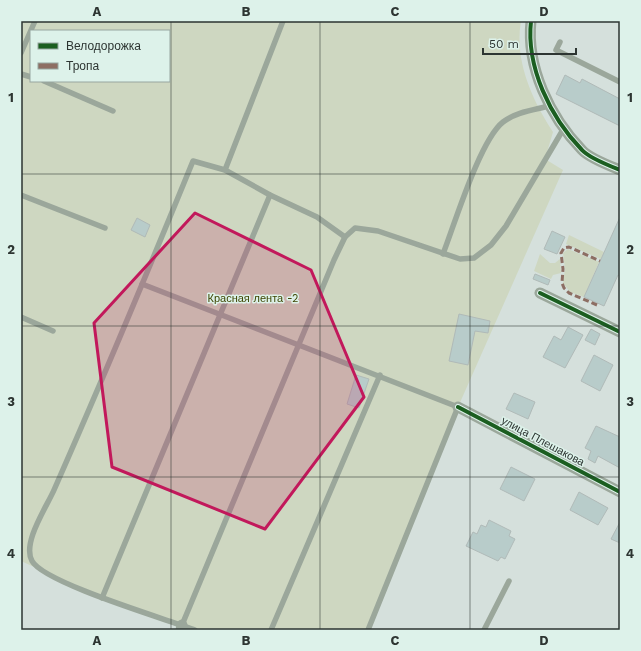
<svg xmlns="http://www.w3.org/2000/svg" width="641" height="651" viewBox="0 0 641 651" font-family="'Work Sans',sans-serif">
<rect width="100%" height="100%" fill="#d5e0dc"/>
<g fill="#ced7c1" fill-rule="evenodd">
<path d="M21,21H521C514,60 532,100 553,132L545,159L563,170L458,407L368,630H195L102,598L21,561ZM31,31H169V81H31Z"/>
<path d="M569,235L604,252L601,259L566,244Z"/>
<path d="M568,249L599,262L584,297L570,292L563,283L565,269L563,253Z"/>
<path d="M540,254L550,263H555L560,259L561,273L553,275L551,279L534,271Z"/>
</g>
<g fill="#b8ccca" stroke="#b0bab8">
<path d="M565,75L580,83L582,79L620,99V126L556,94Z"/>
<path d="M620,217V276L618,275L604,306L584,297Z"/>
<path d="M137,218L150,225L145,237L131,230Z"/>
<path d="M552,231L565,237L557,254L544,249Z"/>
<path d="M535,274L550,280L548,285L533,279Z"/>
<path d="M459,314L490,321L488,333L475,331L468,365L449,361Z"/>
<path d="M568,327L583,335L565,368L543,357L554,336L561,340Z"/>
<path d="M591,329L600,334L595,345L585,340Z"/>
<path d="M594,355L613,365L600,391L581,381Z"/>
<path d="M356,375L369,379L359,408L347,404Z"/>
<path d="M514,393L535,402L528,419L506,409Z"/>
<path d="M596,426L620,437V468L598,456L595,463L588,459L591,451L585,448Z"/>
<path d="M511,467L535,479L524,501L500,489Z"/>
<path d="M579,492L608,508L598,525L570,510Z"/>
<path d="M489,520L511,531L509,536L515,539L505,559L501,557L498,561L466,546L473,532L477,534L481,525L486,527Z"/>
<path d="M620,522V543L611,539Z"/>
</g>
<g fill="none" stroke-linecap="round" stroke-linejoin="round">
<g stroke="#9ba79b" stroke-width="5.5">
<path d="M560,42L556,50L620,82"/>
<path d="M21,53L35,21"/>
<path d="M21,74L31,77"/>
<path d="M44,81L113,111"/>
<path d="M225,170L283,21"/>
<path d="M21,195L105,228"/>
<path d="M443,254C455,223 480,140 503,122C516,112 534,110 549,106"/>
<path d="M142,284L458,407L368,630"/>
<path d="M21,317L53,331"/>
<path d="M102,598L270,195"/>
<path d="M182,625L334,260L345,237L355,228L378,231L460,259L474,258L491,245L506,226L564,128"/>
<path d="M195,630C166,619 44,583 32,561C22,543 46,508 54,490C102,381 148,271 193,161L225,170L270,195L317,217L345,237"/>
<path d="M271,630L380,375"/>
<path d="M484,630L509,581"/>
</g>
<g stroke="#9ba79b" stroke-width="11">
<path d="M531,21C526,67 550,117 582,150C589,158 610,166 620,170"/>
<path d="M540,293L620,332"/>
<path d="M458,407L620,492"/>
<path d="M181,630L182,625"/>
</g>
<path stroke="#8d6e63" stroke-width="3" stroke-dasharray="6 3" stroke-linecap="butt" d="M597,305L569,293L564,288L562,283L563,269L561,253L564,248L569,247L600,261"/>
<defs>
<g id="cycleway">
<path d="M531,21C526,67 550,117 582,150C589,158 610,166 620,170"/>
<path d="M540,293L620,332"/>
<path d="M458,407L620,492"/>
</g>
</defs>
<use href="#cycleway" stroke="#ddf2ea" stroke-width="6"/>
<use href="#cycleway" stroke="#1b5e20" stroke-width="4"/>
</g>
<path fill="#c2185b" fill-opacity="0.2" stroke="#c2185b" stroke-width="3" stroke-linejoin="round" d="M195,213L311,270L364,397L265,529L112,467L94,323Z"/>
<path fill="none" stroke="#2d3532" stroke-width="1" stroke-opacity="0.55" d="M171,21V630M320,21V630M470,21V630M21,174H620M21,326H620M21,477H620"/>
<g text-anchor="middle" stroke-width="3" stroke-linejoin="round" paint-order="stroke">
<g font-size="11" fill="#3c4400" stroke="#ddf2ea">
<text x="253" y="302">Красная лента -2</text>
</g>
<g font-size="11" fill="#2d3532" stroke="#ddf2ea">
<text transform="translate(543 441) rotate(28)" y="4">улица Плешакова</text>
</g>
</g>
<rect width="641" height="651" fill="none" stroke="#ddf2ea" stroke-width="44"/>
<rect x="30" y="30" width="140" height="52" fill="#ddf2ea" stroke="#97a6a0"/>
<rect x="38" y="43" width="20" height="6" fill="#1b5e20" stroke="#97a6a0"/>
<text x="66" y="50" font-size="12" fill="#2d3532">Велодорожка</text>
<rect x="38" y="63" width="20" height="6" fill="#8d6e63" stroke="#97a6a0"/>
<text x="66" y="70" font-size="12" fill="#2d3532">Тропа</text>
<path d="M483 48v6h93v-6" fill="none" stroke="#2d3532" stroke-width="2"/>
<text x="489" y="48" font-size="12" fill="#2d3532" stroke="#ddf2ea" stroke-width="3" paint-order="stroke">50 m</text>
<rect x="22" y="22" width="597" height="607" fill="none" stroke="#2d3532" stroke-width="1.5"/>
<g font-size="13" text-anchor="middle" font-weight="bold" fill="#2d3532">
<text x="97" y="16">A</text>
<text x="246" y="16">B</text>
<text x="395" y="16">C</text>
<text x="544" y="16">D</text>
<text x="11" y="102">1</text>
<text x="630" y="102">1</text>
<text x="11" y="254">2</text>
<text x="630" y="254">2</text>
<text x="11" y="406">3</text>
<text x="630" y="406">3</text>
<text x="11" y="558">4</text>
<text x="630" y="558">4</text>
<text x="97" y="645">A</text>
<text x="246" y="645">B</text>
<text x="395" y="645">C</text>
<text x="544" y="645">D</text>
</g>
</svg>
